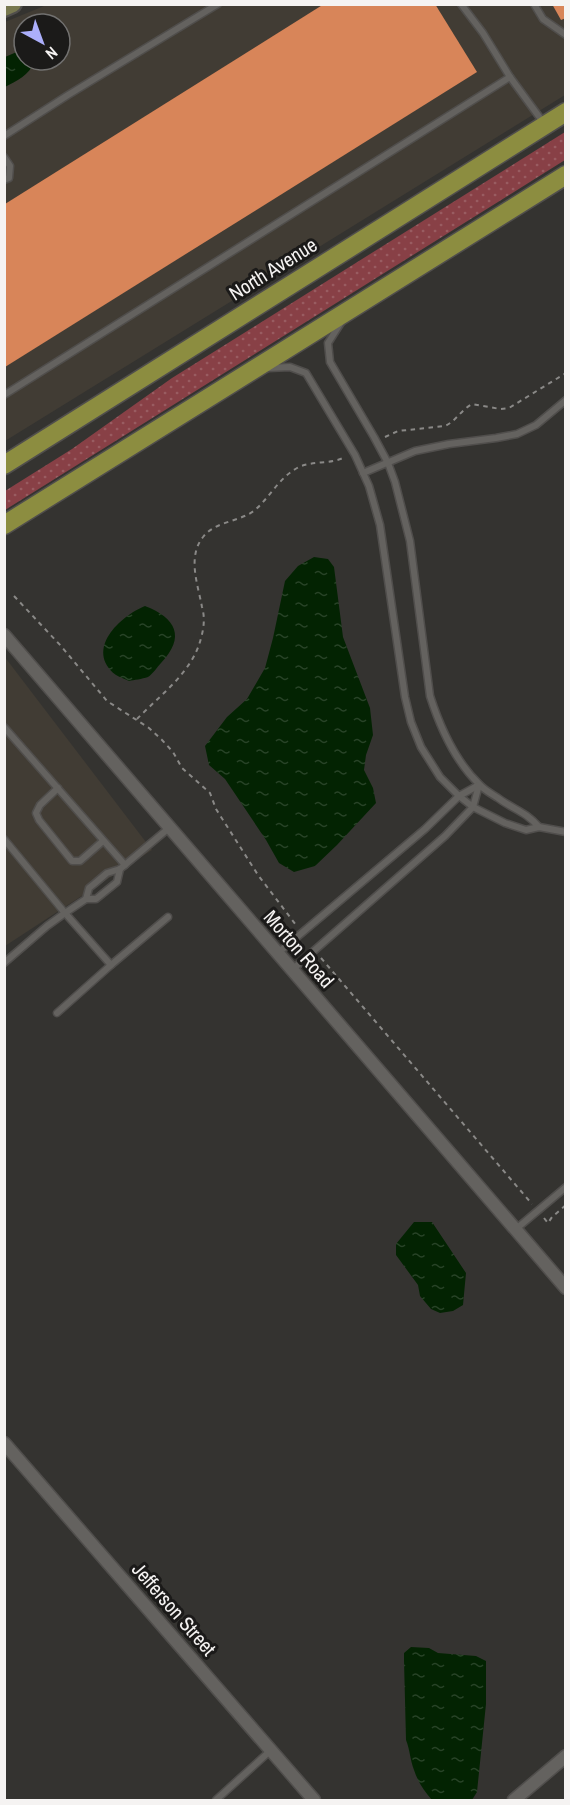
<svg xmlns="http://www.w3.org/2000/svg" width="570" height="1805" viewBox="0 0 570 1805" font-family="'Archivo Narrow',sans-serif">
<defs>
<pattern id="grass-dots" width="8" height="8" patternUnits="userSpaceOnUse" patternTransform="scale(1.5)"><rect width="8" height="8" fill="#884046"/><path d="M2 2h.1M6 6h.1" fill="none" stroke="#995c61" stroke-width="1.8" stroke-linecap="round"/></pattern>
<pattern id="water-ripples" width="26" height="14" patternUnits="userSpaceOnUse" patternTransform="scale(1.5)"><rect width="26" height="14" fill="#032302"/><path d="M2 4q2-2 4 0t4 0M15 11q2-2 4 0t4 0" fill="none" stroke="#284327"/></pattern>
</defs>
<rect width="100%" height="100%" fill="#343330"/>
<g fill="#413c34" fill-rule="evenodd">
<path d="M49,4L565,5V95L5,441V22ZM24,24H60V60H24Z"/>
<path d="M4,656L152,850L5,946H4Z"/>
</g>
<path fill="url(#grass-dots)" d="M565,132V160L5,510V491L72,449L172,378Z"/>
<g fill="url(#water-ripples)">
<path d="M19,51H24V60H33L34,62C30,75 16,81 5,87V57Z"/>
<path d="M314,557L328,559L334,567L343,637L370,708L373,735L366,755L364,770L373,788L376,803L337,845L315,866L294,872L279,863L266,840L225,779L209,765L205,746L227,717L247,699L265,668L273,638L285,581L298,566Z"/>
<path d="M145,606C176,618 186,637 161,663C157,667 153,674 148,677C142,679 134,680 129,681C125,679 119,677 116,675C84,650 120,616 145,606Z"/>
<path d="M414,1222H432L466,1273L463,1305L453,1311L440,1313L431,1309L420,1296L418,1285L396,1255V1244Z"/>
<path d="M411,1647L429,1648L438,1653L476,1656L486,1661V1704L477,1792L472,1800H432C424,1791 418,1782 414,1770C410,1760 410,1750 406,1740L404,1661V1653Z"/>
</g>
<g fill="#d88559">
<path d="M324,4H435L477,72L5,367V204Z"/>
<path d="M552,4H566V18L561,20Z"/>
</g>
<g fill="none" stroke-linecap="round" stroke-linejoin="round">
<defs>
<g id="lane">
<path d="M461,4L483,33L510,77"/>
<path d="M534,4L543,19L566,35"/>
<path d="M4,136L68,95L218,4"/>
<path d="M4,157L10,166L9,178L4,180"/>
<path d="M342,321L328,343L330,362L374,437L388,463L395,482L410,541L430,696C440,727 455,761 479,784C484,790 492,794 498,798C514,810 525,811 539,827"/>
<path d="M268,368L290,367L306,373L355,455L369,486L380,525L405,697L411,722L421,747L440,777L459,796L473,807L505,823L526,830L539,827L566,832"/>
<path d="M4,395L510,77L543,122"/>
<path d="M363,473L415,451L449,444L496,438L517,434L536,425L566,400"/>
<path d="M4,727L125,865"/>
<path d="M58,788L40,805L36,813L39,820L72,861H80L103,841"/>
<path d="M4,839L65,913L111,965L168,917"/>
<path d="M86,899L89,888L94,884L107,873L120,869L169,828"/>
<path d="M278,953L425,829L459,796L479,785"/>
<path d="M4,963L47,926L65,913L86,899H96L117,882L120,869"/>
<path d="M292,970L445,836L473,807L479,785"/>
<path d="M57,1013L111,965"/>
<path d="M516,1229L566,1187"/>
<path d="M216,1800L270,1751"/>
</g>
<g id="street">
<path d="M4,635L566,1288"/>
<path d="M4,1443L314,1800"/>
<path d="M514,1800L566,1756"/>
</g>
<path id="secondary" d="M4,8L13,4"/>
<g id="primary">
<path d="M4,465L566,112"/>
<path d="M4,525L566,175"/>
</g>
</defs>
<use href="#lane" stroke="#504e4c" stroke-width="9"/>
<use href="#street" stroke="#504e4c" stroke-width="15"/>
<use href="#secondary" stroke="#504e4c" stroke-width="20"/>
<use href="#primary" stroke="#504e4c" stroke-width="21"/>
<g stroke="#8a8987" stroke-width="2" stroke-dasharray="4.5 4.5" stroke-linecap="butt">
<path d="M385,437L398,431L445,426C456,421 461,410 472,404L500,409L509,408L566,373"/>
<path d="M14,596L61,646L107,701L149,728L162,740L173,752L182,768L210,793L216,809L258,875L296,925"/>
<path d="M137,719C159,696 193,672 201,638C204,628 205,617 202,607C198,585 187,557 203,537C215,521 240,522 255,510C270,497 279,478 297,468C312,460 330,465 345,457"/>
<path d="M321,958L532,1204"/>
<path d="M544,1218L548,1223L552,1217L566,1205"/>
</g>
<use href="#lane" stroke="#64625f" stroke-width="6"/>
<use href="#street" stroke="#64625f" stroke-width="12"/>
<use href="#secondary" stroke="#787850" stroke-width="16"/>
<use href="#primary" stroke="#8c8d40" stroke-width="18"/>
</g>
<g text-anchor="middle" stroke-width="6" stroke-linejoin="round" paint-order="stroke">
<g font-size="20" fill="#f5f3f2" stroke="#1b1a19">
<text transform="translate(273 269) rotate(-32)" y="7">North Avenue</text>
<text transform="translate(299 949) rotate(49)" y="7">Morton Road</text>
<text transform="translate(174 1609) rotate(49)" y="7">Jefferson Street</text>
</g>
</g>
<rect width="570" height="1805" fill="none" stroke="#f5f3f2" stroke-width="12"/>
<g transform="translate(42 42) rotate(139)"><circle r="28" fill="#1b1a19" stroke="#727170" stroke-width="1.5"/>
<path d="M0-4.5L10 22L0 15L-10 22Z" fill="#acaffb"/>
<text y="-9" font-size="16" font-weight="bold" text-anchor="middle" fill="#f5f3f2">N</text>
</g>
</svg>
